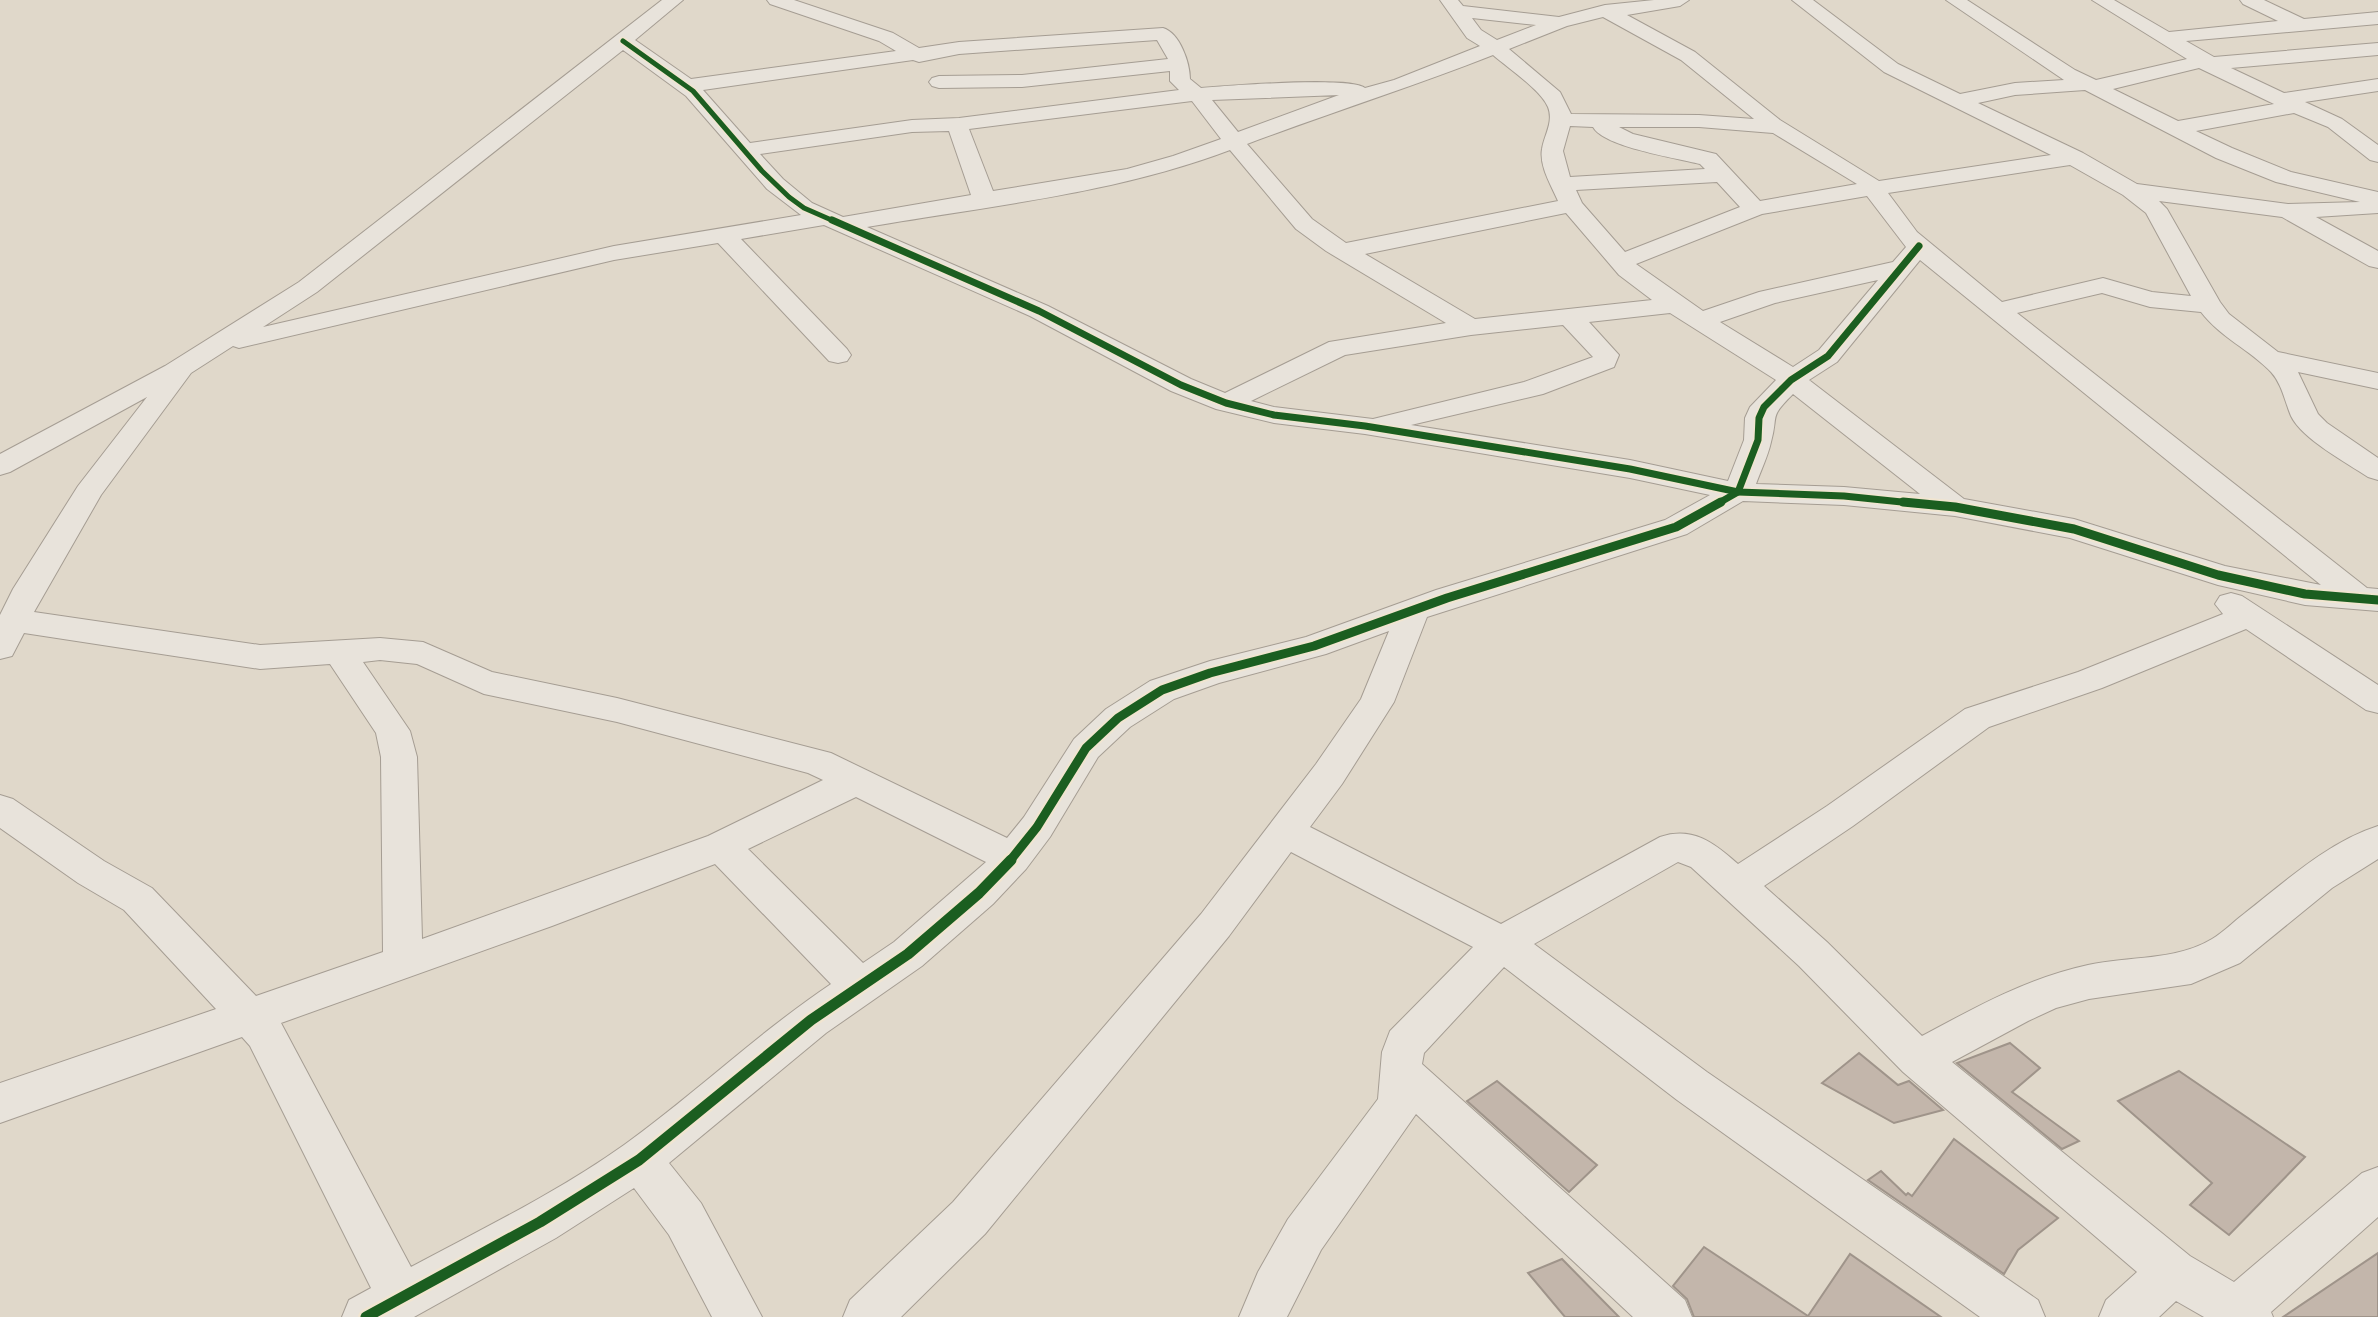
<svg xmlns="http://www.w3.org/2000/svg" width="2378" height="1317" viewBox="0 0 2378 1317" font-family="Lora,serif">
<rect width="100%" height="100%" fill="#e0d8ca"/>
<g fill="#c3b6ab" stroke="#9f948a" stroke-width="2">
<path d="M2010,1043L2040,1068L2012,1092L2079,1141L2062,1149L1957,1063Z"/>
<path d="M1859,1053L1898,1085L1909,1081L1943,1110L1894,1123L1822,1083Z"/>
<path d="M2179,1071L2305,1157L2229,1235L2190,1205L2212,1183L2118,1101Z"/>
<path d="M1497,1081L1597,1165L1569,1192L1467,1101Z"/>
<path d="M1954,1139L2058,1218L2018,1250L2004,1274L1868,1180L1881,1171L1906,1195L1908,1193L1912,1196Z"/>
<path d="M1704,1247L1808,1316L1850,1254L1941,1317H1694L1687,1299L1673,1286Z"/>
<path d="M2378,1253V1317H2283Z"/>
<path d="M1562,1259L1619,1317H1565L1528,1273Z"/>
</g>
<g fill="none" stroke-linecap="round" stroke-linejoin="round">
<defs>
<path id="minor" d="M662,0H683L635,40L691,79L896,51L879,41L770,4L767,0H794L893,33L919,48L959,42L1163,28C1180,33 1190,63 1190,79L1201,88C1226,86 1351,76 1365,88L1394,80L1480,46L1467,38L1440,0H1458L1463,6L1559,17L1605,5L1654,0H1689L1680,6L1627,15L1695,52L1780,120L1879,181L2051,155L1884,72L1792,0H1813L1898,64L1960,94L2015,83L2064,80L1946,0H1967L2075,70L2096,80L2187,59L2092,0H2114L2169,32L2278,21L2243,4L2240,0H2264L2304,19L2378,12V24L2186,41L2214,57L2378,43V55L2231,68L2284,93L2378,79V91L2305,102L2342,119L2378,145V162L2370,160L2328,127L2294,113L2196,131L2232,148L2291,172L2378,192V213L2316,217L2378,251V268L2369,266L2282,217L2159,201L2167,209L2220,302L2229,314L2278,352L2378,373V389L2298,372L2318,414L2327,423L2378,458V480L2368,477C2347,463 2302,439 2291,416C2285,402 2282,384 2271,372C2250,350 2220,337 2201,312L2150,307L2102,293L2017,313L2367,588L2378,589V611L2305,605L2218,585L2070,538L1955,516L1844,505L1743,501L1687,534L1427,617L1394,702L1342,784L1310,827L1501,924L1660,837C1693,826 1714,843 1738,864L1827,806L1965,709L2078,672L2223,614L2215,604L2220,596L2231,593L2242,596L2378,685V713L2366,710L2246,629L2102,688L1989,727L1853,826L1764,886L1827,942L1922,1036C1976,1007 2028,978 2088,965C2128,956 2176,961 2212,939C2224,932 2234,921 2245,913C2286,881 2328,842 2378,826V859L2332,888L2240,963L2191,984L2089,999L2056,1008L2028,1021L1952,1062L2190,1256L2234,1282L2362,1173L2378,1167V1217L2271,1312L2273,1317H2204L2176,1301L2159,1317H2099L2106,1300L2137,1272L1903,1072L1799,966L1691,867L1678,862L1534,944L1707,1072L2038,1300L2045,1317H1980L1677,1100L1504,967L1424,1053L1422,1064L1685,1300L1692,1317H1633L1416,1114L1321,1250L1287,1317H1239L1258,1272L1288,1219L1378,1099L1382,1052L1390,1031L1473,947L1291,852L1229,936L985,1234L901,1317H843L850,1300L953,1202L1201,914L1316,764L1361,699L1389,631L1326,654L1219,683L1174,699L1130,727L1098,757L1050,837L1026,869L993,904L922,966L826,1033L669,1163L701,1203L762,1317H712L669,1235L634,1188L556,1238L414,1317H342L349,1300L371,1288L250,1046L242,1037L0,1123V1083L216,1009L124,910L78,883L0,828V795L13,799L104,861L152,888L256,996L383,952L381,757L376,733L330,664L260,669L24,633L12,656L0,659V615L13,589L78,486L147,397L10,472L0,475V454L165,366L299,282ZM1603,17L1681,60L1754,119L1699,115L1571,114L1560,92L1509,49L1567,26ZM1472,18L1536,25L1497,40L1481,30ZM1157,40L1168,59L1022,75L939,76L932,78L929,82L932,86L939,88L1022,87L1170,71V81L1179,90L959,118L912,120L750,143L703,90L913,60L919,62L959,54ZM623,50L686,96L767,189L801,215L614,246L263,327L317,292ZM1493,55C1508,68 1541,90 1548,107C1554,122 1544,135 1542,149C1539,166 1551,185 1558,201L1346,243L1312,219L1247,144C1329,113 1412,87 1493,55ZM2199,68L2274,104L2178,121L2113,89ZM2085,90L2216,158L2276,182L2360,202L2288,204L2137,184L2083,153L1978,103L2015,95ZM1339,95L1238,132L1212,100ZM1192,101L1221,139L1173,156L1127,169L993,191L969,129ZM1570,126L1593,127C1604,147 1676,158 1700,164L1705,169L1570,177L1563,151ZM1619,127H1699L1773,133L1857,184L1760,201L1716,154L1633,134ZM949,131L971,195L843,217L812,203L783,179L760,154L912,132ZM1230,150L1296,229L1326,251L1446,323L1329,342L1225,393L1191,379L1048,306L867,227C988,206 1114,194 1230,150ZM2070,165L2123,195L2146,213L2191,296L2152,292L2103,278L2002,302L1917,232L1888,193ZM1717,182L1740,207L1625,252L1582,203L1576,190ZM1867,196L1906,247L1893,262L1759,292L1703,311L1636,264L1762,214ZM1566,213L1619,275L1652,300L1475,319L1365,254ZM824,225L1030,316L1171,391L1216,409L1274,423L1365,434L1630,478L1710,495L1665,520L1436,590L1306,637L1210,661L1150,681L1106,709L1074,739L1024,817L1007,838L831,753L617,698L492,672L423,642L380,638L260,645L34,612L101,495L191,373L233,346L239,348L614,260L718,243L829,361L838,363L847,361L851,355L847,349L741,239ZM1920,260L2321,585L2225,566L2074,519L1964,499L1809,380L1837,362ZM1878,280L1819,350L1793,367L1720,322L1775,303ZM1670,313L1776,380L1750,407L1745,418L1744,440L1728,481L1630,460L1411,425L1543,394L1614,367L1619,355L1589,322ZM1563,325L1593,357L1524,382L1373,419L1274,407L1251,401L1345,355L1471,335ZM1793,394L1920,494L1844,487L1756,484C1761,470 1768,456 1771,442C1779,413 1768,419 1793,394ZM380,660L417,664L484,694L617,722L808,773L823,780L708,836L422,939L417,757L410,731L363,662ZM856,797L986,862L894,942L863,963L748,849ZM715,864L831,984C758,1033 695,1094 624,1145C558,1192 482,1229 411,1267L281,1023L552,926Z"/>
</defs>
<use href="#minor" stroke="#a59d93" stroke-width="2"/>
<use href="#minor" fill="#e8e3db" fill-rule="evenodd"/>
<defs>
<path id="cycleway-far3" d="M623,41L693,91L762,171L789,197L804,208L836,222"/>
<g id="cycleway-far2">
<path d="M832,220L1039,311L1181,385L1226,403L1274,415L1365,426L1630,469L1738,492L1844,496L1921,504"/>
<path d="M1717,504L1738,492L1758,440L1759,418L1764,407L1791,380L1828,356L1919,246"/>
</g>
<g id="cycleway-far1">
<path d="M1903,502L1955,507L2074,529L2218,575L2305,594L2378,600"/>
<path d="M1009,862L1037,827L1086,748L1118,718L1162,690L1210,673L1314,646L1447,598L1676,527L1721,502"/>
</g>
<path id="cycleway" d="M366,1317L540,1222L639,1160L811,1020L908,954L979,893L1011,860"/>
</defs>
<use href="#cycleway-far3" stroke="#f1e5d0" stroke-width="8"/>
<use href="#cycleway-far2" stroke="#f1e5d0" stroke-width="10"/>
<use href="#cycleway-far1" stroke="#f1e5d0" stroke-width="13"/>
<use href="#cycleway" stroke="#f1e5d0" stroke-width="16"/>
<use href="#cycleway-far3" stroke="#1b5e20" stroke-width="5"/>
<use href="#cycleway-far2" stroke="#1b5e20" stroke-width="7"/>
<use href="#cycleway-far1" stroke="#1b5e20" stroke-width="9"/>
<use href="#cycleway" stroke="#1b5e20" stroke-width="11"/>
</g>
</svg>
